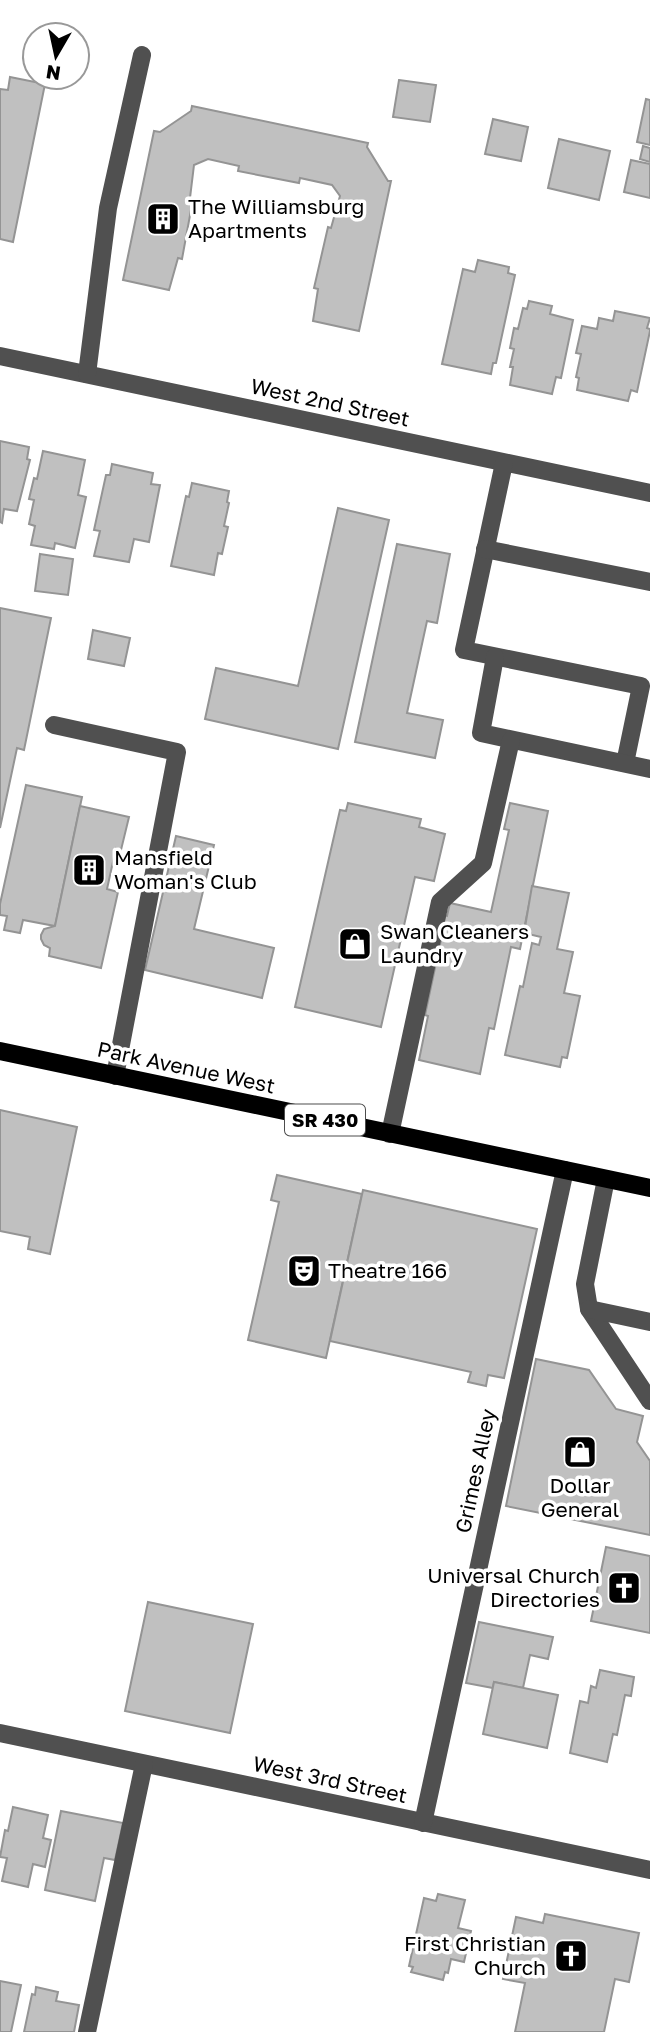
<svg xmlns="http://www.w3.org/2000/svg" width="650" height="2032" viewBox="0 0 650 2032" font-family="'Golos Text',sans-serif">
<rect width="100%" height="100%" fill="#fff"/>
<g fill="#c0c0c0" stroke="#949494" stroke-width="2">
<path d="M10,77L45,84L13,242L0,239V89L8,90Z"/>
<path d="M399,80L436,85L430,122L393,117Z"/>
<path d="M646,99L650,100V145L637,142Z"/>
<path d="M192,106L368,143L367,147L388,181H391L359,331L313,321L318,289L314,288L328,227L331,228L340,196L332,185L300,178L299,183L238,171L239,166L208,159L194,165L190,198L193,199L182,259L178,258L169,290L123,280L154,131L160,132L191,111Z"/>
<path d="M493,119L528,127L521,161L485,154Z"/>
<path d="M559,139L610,151L599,200L548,188Z"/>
<path d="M643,146L650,148V162L640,159Z"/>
<path d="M631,160L650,164V198L624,192Z"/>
<path d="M478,260L509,267L508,273L515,275L496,363H493L491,374L442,364L463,269L475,272Z"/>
<path d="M529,301L552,306L550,314L573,320L561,378L556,377L552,394L510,385L513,367H510L514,349L510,348L514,328L518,329L523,308L527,309Z"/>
<path d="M615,311L650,318L647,328L650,329V331L637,392L631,390L628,401L577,390L579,378L576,377L581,354L576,353L582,326L597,329L599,318L613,321Z"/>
<path d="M0,441L29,447L27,459L30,460L17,511L4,509L2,523L0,522Z"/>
<path d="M43,451L85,460L78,495L86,497L75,548L55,543L54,549L31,545L35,526L29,524L34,500L29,499L34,478L37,479Z"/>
<path d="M112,464L153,473L151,484L160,485L149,542L134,539L129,562L94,556L100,531L94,530L106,475H110Z"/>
<path d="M192,483L229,491L227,502L229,503L224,526L228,527L222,554L218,553L214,575L171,566L186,496L189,497Z"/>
<path d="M338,508L389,520L338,749L205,719L216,668L298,686Z"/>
<path d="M397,544L450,554L437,623L427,621L407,713L443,720L435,758L355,742Z"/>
<path d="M40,554L73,559L68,595L35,591Z"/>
<path d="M0,608L51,618L24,750L17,748L0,828Z"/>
<path d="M93,630L130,638L124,666L88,659Z"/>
<path d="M26,785L82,797L55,926L23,920L20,933L4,930L7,916L0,915V904Z"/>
<path d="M348,803L421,819L419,827L445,834L434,881L415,877L381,1027L295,1007L340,810L346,811Z"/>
<path d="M510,803L548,811L520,949L511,947L494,1029L489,1028L480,1074L419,1060L428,1016L425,1015L442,935H440L444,915L447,916L450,903L491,912L509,830L504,829Z"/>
<path d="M80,806L129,817L121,850L116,848L107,889L118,892L101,968L49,956L50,948L44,945L41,939V935L44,929L55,926Z"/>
<path d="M176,836L214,845L194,929L274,948L262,998L145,970Z"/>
<path d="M532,886L569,893L557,949L573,952L564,993L580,996L567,1058L562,1057L560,1067L505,1055L520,986L523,987L532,943L539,945L541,937L524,933Z"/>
<path d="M0,1110L77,1127L50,1254L28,1249L30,1237L0,1231Z"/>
<path d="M277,1175L362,1194L326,1358L248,1340L279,1202L271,1200Z"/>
<path d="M363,1190L537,1229L504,1378L488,1375L486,1386L468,1382L471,1372L330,1341Z"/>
<path d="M536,1359L589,1370L616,1409L643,1416L637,1442L650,1461V1535L506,1506Z"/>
<path d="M606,1547L650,1556V1633L591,1621Z"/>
<path d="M148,1602L253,1624L230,1733L125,1711Z"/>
<path d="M479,1622L553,1637L548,1659L530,1655L523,1688L494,1682L493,1688L466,1683Z"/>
<path d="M600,1670L634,1677L631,1696L625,1695L617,1735L613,1734L607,1762L570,1753L580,1701L588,1703L591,1686L596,1688Z"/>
<path d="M494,1682L558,1695L547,1748L483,1734Z"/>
<path d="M13,1807L48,1815L43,1838L51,1840L45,1867L33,1864L28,1887L2,1881L7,1858L0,1857L5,1830L8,1831Z"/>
<path d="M61,1811L123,1823L115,1860L104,1858L95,1901L45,1890Z"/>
<path d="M438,1894L465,1900L458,1928L471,1931L464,1962L451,1959L448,1973L445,1972L443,1980L411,1972L413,1967L409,1966L424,1898L436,1901Z"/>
<path d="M545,1914L639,1933L629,1982L615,1979L604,2032H515L525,1983L503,1979L516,1917L543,1923Z"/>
<path d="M0,1981L21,1985L11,2032H0Z"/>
<path d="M36,1987L58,1992L56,2001L79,2005L74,2032H24L32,1994L35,1995Z"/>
</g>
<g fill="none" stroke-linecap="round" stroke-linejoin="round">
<g stroke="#505050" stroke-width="18">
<path d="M0,356L650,493"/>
<path d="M87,374L108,208L142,55"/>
<path d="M504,463L464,650L641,686L625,763"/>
<path d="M485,549L650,582"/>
<path d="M495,657L481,733L650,769"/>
<path d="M54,725L177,752L115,1076"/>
<path d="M390,1134L440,902L483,863L511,740"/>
<path d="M606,1179L585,1284L589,1309L650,1401"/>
<path d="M589,1309L650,1322"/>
<path d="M0,1733L650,1870"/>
<path d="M423,1823L565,1170"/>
<path d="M87,2032L144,1764"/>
</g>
<path stroke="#000" stroke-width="18" d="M0,1051L650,1188"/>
</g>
<defs>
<symbol id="building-square" viewBox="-11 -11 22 22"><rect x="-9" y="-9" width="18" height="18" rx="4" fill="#000" stroke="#fff"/><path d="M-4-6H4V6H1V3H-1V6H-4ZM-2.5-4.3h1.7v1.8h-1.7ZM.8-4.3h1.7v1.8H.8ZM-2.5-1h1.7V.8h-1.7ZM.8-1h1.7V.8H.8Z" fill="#fff"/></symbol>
<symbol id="shop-square" viewBox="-11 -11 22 22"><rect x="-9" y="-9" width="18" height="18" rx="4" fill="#000" stroke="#fff"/><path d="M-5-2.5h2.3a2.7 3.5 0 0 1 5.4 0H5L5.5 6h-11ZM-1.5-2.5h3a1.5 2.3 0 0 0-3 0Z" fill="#fff"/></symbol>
<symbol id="theatre-square" viewBox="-11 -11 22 22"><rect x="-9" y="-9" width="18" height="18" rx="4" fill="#000" stroke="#fff"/><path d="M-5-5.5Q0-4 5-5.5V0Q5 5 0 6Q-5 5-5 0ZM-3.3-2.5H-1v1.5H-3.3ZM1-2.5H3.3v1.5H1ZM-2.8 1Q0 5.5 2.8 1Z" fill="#fff"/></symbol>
<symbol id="church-square" viewBox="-11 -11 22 22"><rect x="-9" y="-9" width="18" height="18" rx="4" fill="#000" stroke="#fff"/><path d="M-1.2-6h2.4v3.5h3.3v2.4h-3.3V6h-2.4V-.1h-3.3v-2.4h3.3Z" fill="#fff"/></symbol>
</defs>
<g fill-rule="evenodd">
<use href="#building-square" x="144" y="200" width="38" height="38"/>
<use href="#building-square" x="70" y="851" width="38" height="38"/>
<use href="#shop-square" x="336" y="925" width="38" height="38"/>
<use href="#theatre-square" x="285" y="1252" width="38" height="38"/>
<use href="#shop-square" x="561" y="1433" width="38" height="38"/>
<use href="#church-square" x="605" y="1569" width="38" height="38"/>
<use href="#church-square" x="552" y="1937" width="38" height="38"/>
</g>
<g text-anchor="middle" stroke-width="7" stroke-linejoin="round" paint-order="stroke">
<rect fill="#fff" stroke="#4c4c4c" stroke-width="2" x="285" y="1104.5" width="80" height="31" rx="5"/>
<g font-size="19" font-weight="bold" fill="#000">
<text x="325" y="1127">SR 430</text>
</g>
<g font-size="21" fill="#000" stroke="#fff" text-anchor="start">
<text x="188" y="214">The Williamsburg<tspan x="188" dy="24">Apartments</tspan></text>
<text x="114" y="865">Mansfield<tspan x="114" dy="24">Woman's Club</tspan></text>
<text x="380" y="939">Swan Cleaners<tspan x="380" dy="24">Laundry</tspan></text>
<text x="328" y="1278">Theatre 166</text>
<text x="580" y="1493" text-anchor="middle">Dollar<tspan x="580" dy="24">General</tspan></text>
<text x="600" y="1583" text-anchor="end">Universal Church<tspan x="600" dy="24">Directories</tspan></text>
<text x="546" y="1951" text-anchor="end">First Christian<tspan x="546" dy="24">Church</tspan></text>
</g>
<g font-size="21" fill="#000" stroke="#fff">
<text transform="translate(330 403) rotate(12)" y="7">West 2nd Street</text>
<text transform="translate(186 1068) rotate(12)" y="7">Park Avenue West</text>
<text transform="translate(476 1471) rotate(-78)" y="7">Grimes Alley</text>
<text transform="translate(330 1780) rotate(12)" y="7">West 3rd Street</text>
</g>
</g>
<g transform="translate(56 56) rotate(189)"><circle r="33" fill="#ffffff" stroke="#999999" stroke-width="2"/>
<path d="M0-5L12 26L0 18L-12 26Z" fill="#000000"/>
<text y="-10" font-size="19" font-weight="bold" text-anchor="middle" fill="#000000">N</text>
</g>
</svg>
